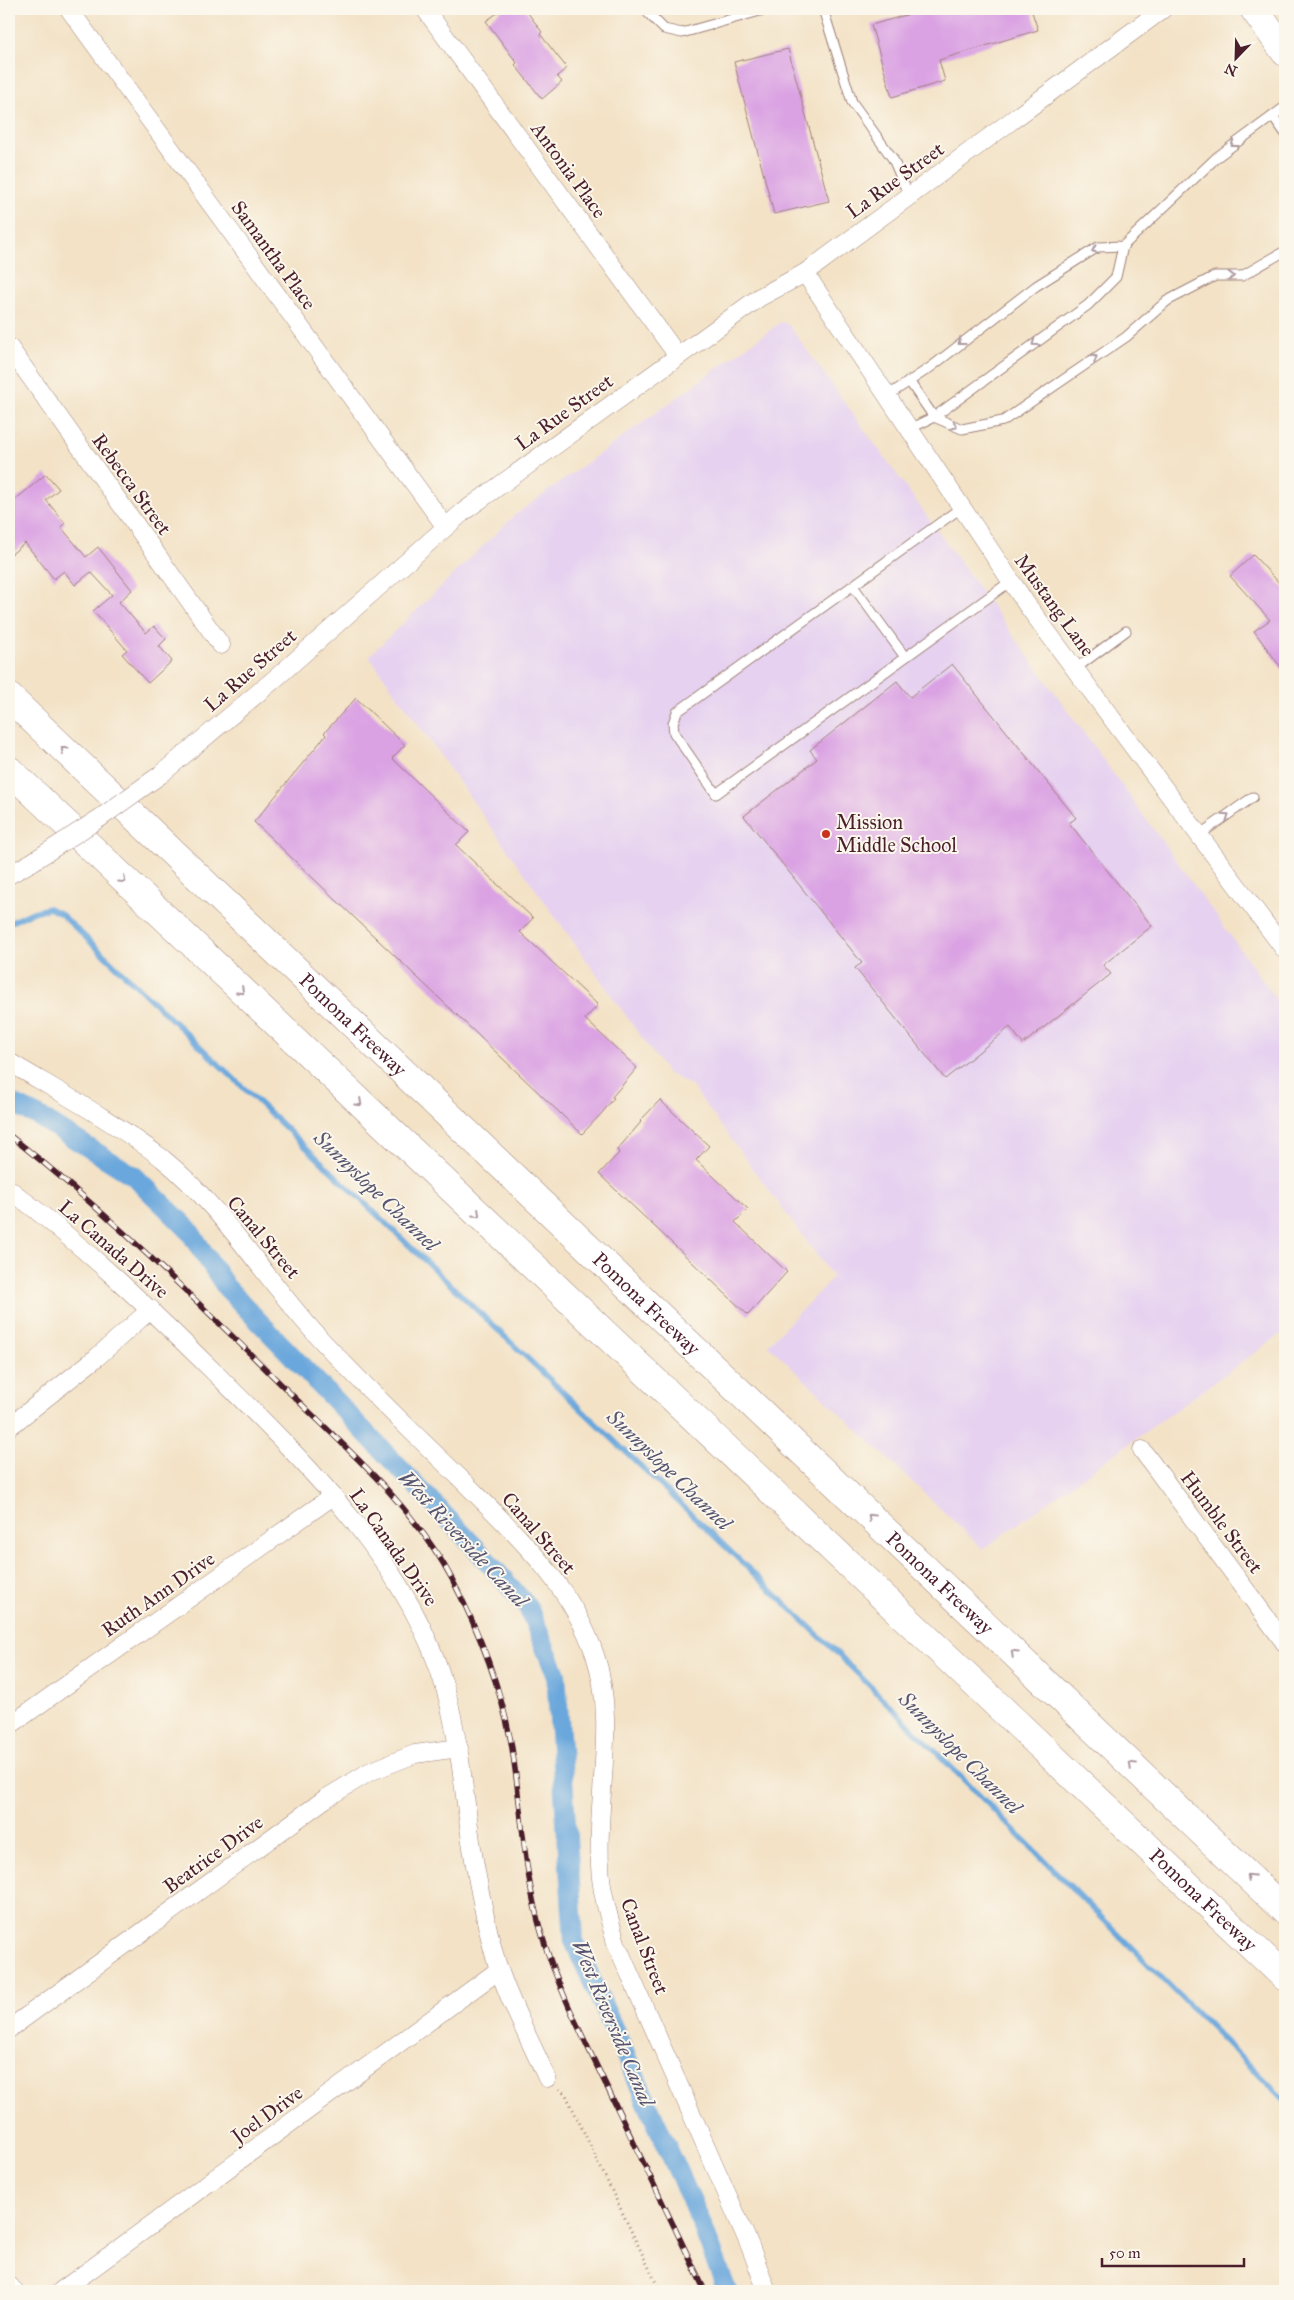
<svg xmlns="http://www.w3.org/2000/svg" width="1294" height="2300" viewBox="0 0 1294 2300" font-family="'IM FELL Great Primer',serif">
<rect width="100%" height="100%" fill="#fbf7ec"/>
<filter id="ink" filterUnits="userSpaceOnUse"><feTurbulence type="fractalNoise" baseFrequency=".02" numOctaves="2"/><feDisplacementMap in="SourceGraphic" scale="10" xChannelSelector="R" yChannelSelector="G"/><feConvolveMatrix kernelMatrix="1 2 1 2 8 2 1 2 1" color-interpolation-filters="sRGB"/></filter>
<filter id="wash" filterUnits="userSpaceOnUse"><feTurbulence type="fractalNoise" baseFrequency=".0096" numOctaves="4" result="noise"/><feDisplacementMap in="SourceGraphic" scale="20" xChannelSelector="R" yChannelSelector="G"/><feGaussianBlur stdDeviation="1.12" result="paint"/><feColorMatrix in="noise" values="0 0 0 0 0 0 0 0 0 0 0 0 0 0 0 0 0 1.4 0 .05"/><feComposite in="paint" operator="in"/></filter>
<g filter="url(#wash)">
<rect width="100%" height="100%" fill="#f3e2c6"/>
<path fill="#e6d2f0" d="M781,322L788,324L1285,1011V1331L983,1549L768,1345L833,1277L691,1085L667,1073L369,656L515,515Z"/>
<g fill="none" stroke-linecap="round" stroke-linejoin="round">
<path stroke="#6ba7dc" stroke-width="5.5" d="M9,923L33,912L49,908L61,914L835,1651L1285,2101"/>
<path stroke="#6ba7dc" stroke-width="20" d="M9,1102L38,1116L134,1176L188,1229L226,1287L473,1545L528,1607L556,1674L574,1941L701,2222L727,2291"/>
</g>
<g id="blocks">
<g fill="#daa2e3">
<path d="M503,9H525L542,32L540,34L567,68L557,76L562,82L542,99L515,65L517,63L486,21Z"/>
<path d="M927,9H1031L1038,30L939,60L945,81L892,97L871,25Z"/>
<path d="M788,49L829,201L774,214L734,62Z"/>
<path d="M46,474L59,489L46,500L65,523L61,527L86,557L98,547L132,590L119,602L146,633L154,626L166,639L159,646L172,661L148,683L122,654L127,650L93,611L112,595L91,572L75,585L64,571L54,579L25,543L9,556V505Z"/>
<path d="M1253,555L1285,589V673L1254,631L1270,620L1230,576Z"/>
<path d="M952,664L1076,818L1069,823L1152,926L1103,965L1111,974L1023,1044L1010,1027L945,1079L855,968L862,963L744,816L817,759L810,750L897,681L910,697Z"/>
<path d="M356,698L405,745L392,758L469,832L456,845L533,918L520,932L598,1005L585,1019L637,1068L612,1097L614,1098L602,1113L582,1134L254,822L326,735L324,733Z"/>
<path d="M660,1100L709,1146L696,1160L748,1209L735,1222L787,1272L748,1315L599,1174L619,1153L617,1150L641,1122L640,1121Z"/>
</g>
</g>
</g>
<g filter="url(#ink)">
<use href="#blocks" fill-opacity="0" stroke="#9e8078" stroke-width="1"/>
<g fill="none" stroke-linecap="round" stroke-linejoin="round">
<defs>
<g id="service">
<path d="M644,9L664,29L682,33L767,9"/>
<path d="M823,9L852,102L893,159L909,196"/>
<path d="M1273,116L1285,133"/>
<path d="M909,381L934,417L1088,305L1116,277L1123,246"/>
<path d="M887,396L931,367L1036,286L1098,247L1123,246L1217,157L1285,107"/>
<path d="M909,429L934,417L962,429L1003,421L1126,337L1167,301L1215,276H1242L1285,251"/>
<path d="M962,507L677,712L673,723L674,733L716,794L1011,581"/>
<path d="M853,586L905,657"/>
<path d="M1075,669L1126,631"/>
<path d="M1199,835L1253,797"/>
</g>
<g id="minor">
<path d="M69,9L445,526"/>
<path d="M425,9L678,356"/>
<path d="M805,273L1027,605L1285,950"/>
<path d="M9,347L221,645"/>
<path d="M160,775L277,677L463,512L760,297L805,273L1163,9"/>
<path d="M9,875L32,862"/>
<path d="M9,1062C61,1093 115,1122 163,1159C220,1205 264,1276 313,1331C361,1384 415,1434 466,1484C516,1534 572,1586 595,1655C617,1720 596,1797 600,1865C601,1892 609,1917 616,1943L750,2246L767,2291"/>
<path d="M9,1189C83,1245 149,1308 215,1373C304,1461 410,1564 445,1688C460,1741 464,1794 472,1848C477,1878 483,1909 490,1938C501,1987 527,2033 547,2078"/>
<path d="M9,1427L96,1358L151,1309"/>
<path d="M1142,1450L1285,1643"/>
<path d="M9,1726L333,1496"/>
<path d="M9,2029L325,1799L369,1772L415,1754L459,1748"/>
<path d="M9,2285L14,2291"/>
<path d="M61,2291L499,1970"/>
</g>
<path id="primary" d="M1254,9L1285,52"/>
<g id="motorway">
<path id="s1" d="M9,697L1285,1911"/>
<path id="s2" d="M9,770L1285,1977"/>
</g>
</defs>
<use href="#service" stroke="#9e8078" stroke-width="11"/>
<use href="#minor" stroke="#9e8078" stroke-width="19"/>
<use href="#primary" stroke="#9e8078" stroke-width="29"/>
<use href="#motorway" stroke="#9e8078" stroke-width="29"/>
<path stroke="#9e8078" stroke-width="3" stroke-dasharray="1 4" stroke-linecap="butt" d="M559,2089L566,2095L660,2291"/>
<use href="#service" stroke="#fff" stroke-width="9"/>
<use href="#minor" stroke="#fff" stroke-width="18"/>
<use href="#primary" stroke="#fff" stroke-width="28"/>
<use href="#motorway" stroke="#fff" stroke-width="28"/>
<defs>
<path id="rail" d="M9,1135C110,1214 201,1305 292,1395C349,1451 414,1507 452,1579C479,1631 500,1685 511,1742C522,1807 523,1873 542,1935C558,1989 584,2039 608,2089C640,2157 673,2224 705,2291"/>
</defs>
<use href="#rail" stroke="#4a1f2b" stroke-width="5.5"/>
<use href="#rail" stroke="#fbf7ec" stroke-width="4" stroke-dasharray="11" stroke-linecap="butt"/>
<defs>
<path id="minor-bridge" d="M32,862L100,818L160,775"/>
</defs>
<use href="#minor-bridge" stroke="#9e8078" stroke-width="19" stroke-linecap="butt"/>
<use href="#minor-bridge" stroke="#fff" stroke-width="18"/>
</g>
<defs><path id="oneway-chevron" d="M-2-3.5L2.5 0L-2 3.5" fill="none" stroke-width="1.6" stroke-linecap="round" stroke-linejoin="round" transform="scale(1.25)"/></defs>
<g stroke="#ae9aa0">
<use href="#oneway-chevron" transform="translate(1234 144) rotate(143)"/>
<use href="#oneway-chevron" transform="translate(1095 250) rotate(156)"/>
<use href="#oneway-chevron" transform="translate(1231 276)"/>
<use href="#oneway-chevron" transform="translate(961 342) rotate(142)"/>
<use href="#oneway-chevron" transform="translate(1035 343) rotate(144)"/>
<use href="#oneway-chevron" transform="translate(1094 358) rotate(-33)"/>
<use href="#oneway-chevron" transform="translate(954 426) rotate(24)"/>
<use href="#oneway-chevron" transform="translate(64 750) rotate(-136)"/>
<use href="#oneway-chevron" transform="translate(1226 816) rotate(-34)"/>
<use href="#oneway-chevron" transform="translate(123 880) rotate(43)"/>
<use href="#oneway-chevron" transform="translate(241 991) rotate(43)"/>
<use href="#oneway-chevron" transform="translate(359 1103) rotate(43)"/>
<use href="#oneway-chevron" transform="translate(477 1214) rotate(43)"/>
<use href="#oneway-chevron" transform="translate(871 1517) rotate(-136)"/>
<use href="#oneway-chevron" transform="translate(1014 1653) rotate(-136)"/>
<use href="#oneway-chevron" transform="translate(1132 1765) rotate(-136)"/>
<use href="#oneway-chevron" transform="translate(1250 1877) rotate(-136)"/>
</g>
</g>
<circle fill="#c8321e" stroke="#fbf7ec" stroke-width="2" cx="826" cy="834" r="5"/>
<g text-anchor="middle" stroke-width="4" stroke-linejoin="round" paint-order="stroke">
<g font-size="20" fill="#4a1f2b" stroke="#fbf7ec">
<text transform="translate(569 170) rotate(54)" y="7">Antonia Place</text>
<text transform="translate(895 180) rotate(-36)" y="7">La Rue Street</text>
<text transform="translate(274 255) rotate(54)" y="7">Samantha Place</text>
<text transform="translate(564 412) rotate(-36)" y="7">La Rue Street</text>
<text transform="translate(132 484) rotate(54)" y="7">Rebecca Street</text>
<text transform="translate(1055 605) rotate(54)" y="7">Mustang Lane</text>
<text transform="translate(250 670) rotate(-41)" y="7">La Rue Street</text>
<text dy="7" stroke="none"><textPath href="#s1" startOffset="475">Pomona Freeway</textPath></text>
<text transform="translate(264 1237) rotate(50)" y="7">Canal Street</text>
<text transform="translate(114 1249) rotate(41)" y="7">La Canada Drive</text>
<text dy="7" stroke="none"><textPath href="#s1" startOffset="880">Pomona Freeway</textPath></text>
<text transform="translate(1222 1522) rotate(53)" y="7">Humble Street</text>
<text transform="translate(539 1533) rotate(49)" y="7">Canal Street</text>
<text transform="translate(394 1547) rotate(55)" y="7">La Canada Drive</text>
<text dy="7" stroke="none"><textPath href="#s1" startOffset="1285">Pomona Freeway</textPath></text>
<text transform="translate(158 1594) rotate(-35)" y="7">Ruth Ann Drive</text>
<text transform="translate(213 1854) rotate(-36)" y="7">Beatrice Drive</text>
<text dy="7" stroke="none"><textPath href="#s2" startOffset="1644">Pomona Freeway</textPath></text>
<text transform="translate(645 1946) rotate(69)" y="7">Canal Street</text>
<text transform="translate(267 2114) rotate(-36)" y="7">Joel Drive</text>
</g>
<g font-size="20" fill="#4a1f2b" stroke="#fbf7ec" text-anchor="start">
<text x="836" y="829">Mission<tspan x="836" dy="23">Middle School</tspan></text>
</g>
<g font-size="21" font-style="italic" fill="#575572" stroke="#fbf7ec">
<text transform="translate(376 1191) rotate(44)" y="7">Sunnyslope Channel</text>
<text transform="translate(669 1470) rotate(44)" y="7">Sunnyslope Channel</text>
<text transform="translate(463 1539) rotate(47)" y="7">West Riverside Canal</text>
<text transform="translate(960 1753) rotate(45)" y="7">Sunnyslope Channel</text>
<text transform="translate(613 2023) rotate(67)" y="7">West Riverside Canal</text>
</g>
</g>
<rect width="1294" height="2300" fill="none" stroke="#fbf7ec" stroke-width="30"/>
<g transform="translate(1236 58) rotate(203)" stroke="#fbf7ec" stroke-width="4" paint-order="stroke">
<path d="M0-4L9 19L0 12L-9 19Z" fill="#4a1f2b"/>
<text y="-8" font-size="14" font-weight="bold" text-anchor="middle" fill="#4a1f2b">N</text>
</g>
<path d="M1102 2258v8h142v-8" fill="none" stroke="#4a1f2b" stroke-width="2.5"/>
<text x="1109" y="2258" font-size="15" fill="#4a1f2b" stroke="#fbf7ec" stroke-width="4" paint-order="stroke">50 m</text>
</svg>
